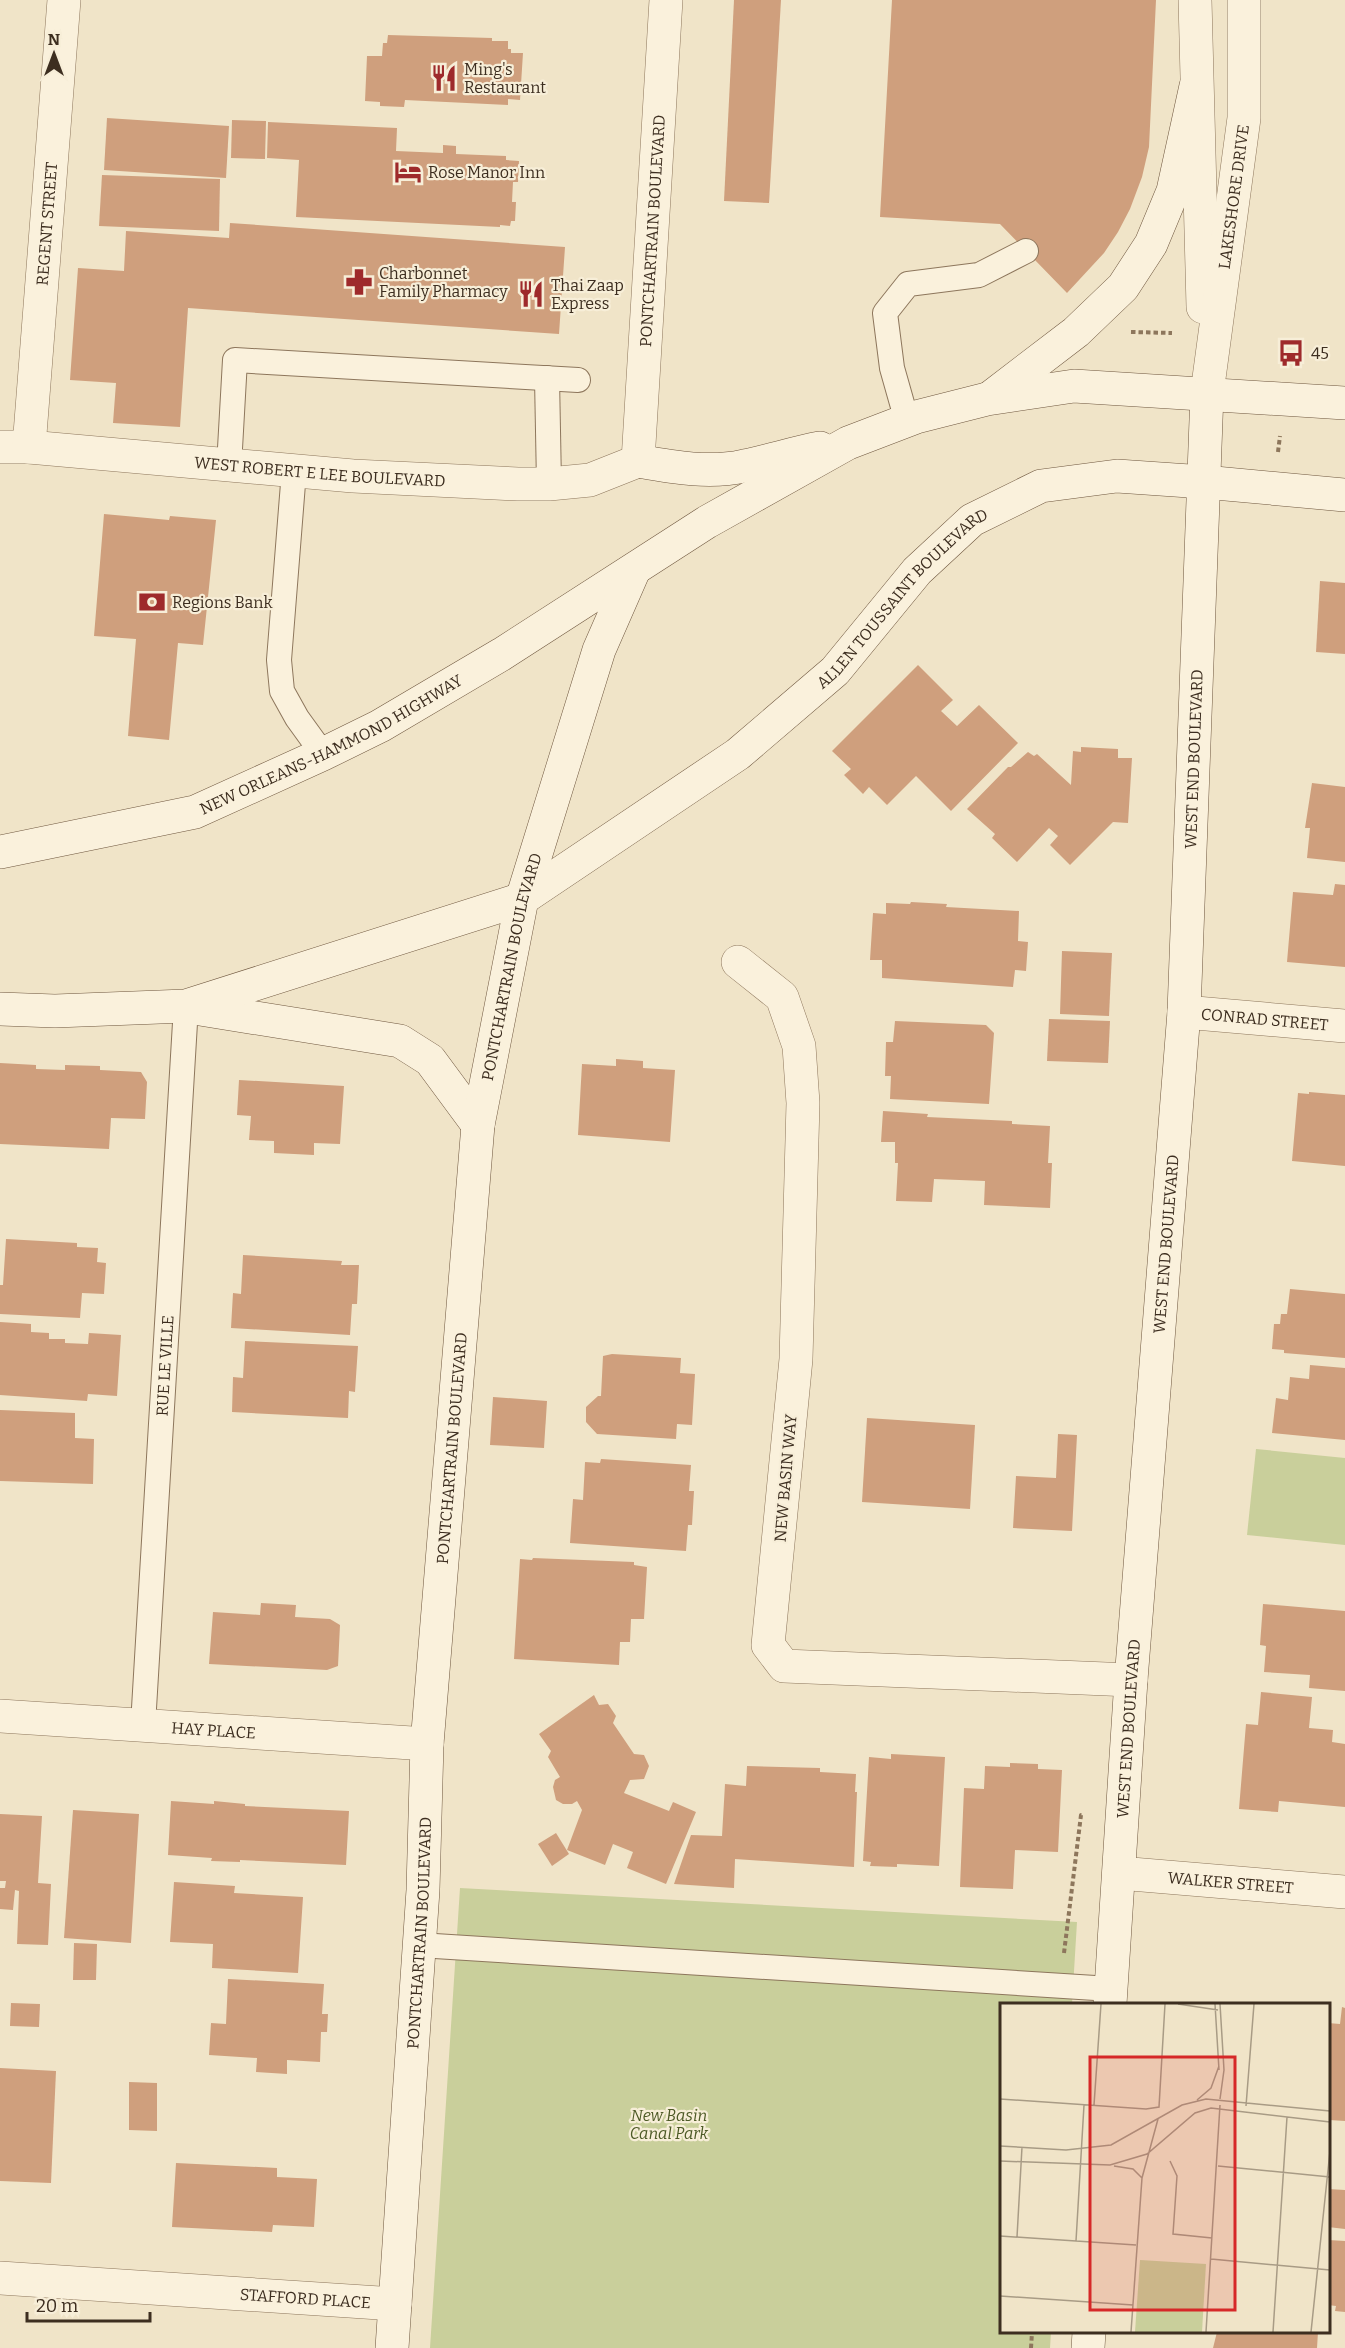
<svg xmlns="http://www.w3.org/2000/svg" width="1345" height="2348" viewBox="0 0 1345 2348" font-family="Bitter,serif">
<rect width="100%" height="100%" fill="#f0e4c8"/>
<g fill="#c9cf9b">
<path d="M1256,1449L1345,1458V1545L1247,1535Z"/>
<path d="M460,1888L1077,1922L1072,2004H1002V2332H1051L1050,2348H430Z"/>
</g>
<g fill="#cf9f7d">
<path d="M734,0H781L769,203L724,201Z"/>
<path d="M892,0H1156L1149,147L1142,177L1130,209L1118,232L1104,253L1067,293L1000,224L880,217Z"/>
<path d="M388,35L492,38V41H508V49H511V53H523L520,100L508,99V105L405,100L404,107L380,106V102L365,101L367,56H382L383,43H387Z"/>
<path d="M107,118L229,126L226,178L104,170Z"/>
<path d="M232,120L266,121L265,159L231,158Z"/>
<path d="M268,122L397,128L396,151L443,153V145L456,146V154L506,156V160L519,161L518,182H513L512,202H516L515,221H511L510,226L500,225V227L296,217L299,160L267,158Z"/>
<path d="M102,175L220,179L219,231L99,226Z"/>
<path d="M230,223L565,247L559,334L188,308L180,427L113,423L116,383L70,380L78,268L124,271L126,231L229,238Z"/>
<path d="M104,514L169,520L170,516L216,520L203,645L178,643L169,740L128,736L136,639L94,636Z"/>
<path d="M1320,581L1345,583V654L1316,652Z"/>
<path d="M918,665L953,700L941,711L957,726L979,705L1018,743L951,811L916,776L887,805L869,787L863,794L844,775L851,769L832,751Z"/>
<path d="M1081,747L1118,749V758H1132L1128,823L1113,822L1070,865L1050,845L1058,836L1049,828L1017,862L992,838L995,834L967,809L1008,767H1011L1028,752L1034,756L1037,754L1071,785L1073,751L1081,752Z"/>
<path d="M1312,783L1345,787V862L1307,858L1310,828H1305Z"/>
<path d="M1335,884L1345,885V967L1287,962L1293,892L1333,895Z"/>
<path d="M911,902L947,904L946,907L1019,911L1018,941L1028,942L1026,971L1015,970L1013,987L882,978V960H870L873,913L886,914V903L910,904Z"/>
<path d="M1062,951L1112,953L1109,1016L1060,1014Z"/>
<path d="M1049,1019L1110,1021L1108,1063L1047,1061Z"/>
<path d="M895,1021L986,1025L994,1033L989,1104L890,1099L891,1076H885L886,1042H893Z"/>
<path d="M616,1059L643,1061V1068L675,1070L670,1142L578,1135L582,1064L616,1066Z"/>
<path d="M0,1063L36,1065V1069L65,1070V1065L100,1066V1070L141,1072L147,1082L145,1119L111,1118L109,1149L0,1144Z"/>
<path d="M239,1080L344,1086L340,1144L314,1143V1155L274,1153V1141L249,1140L251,1116L237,1115Z"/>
<path d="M1309,1092L1345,1095V1166L1292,1161L1298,1093L1309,1094Z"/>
<path d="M883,1111L928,1114L927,1117L1012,1121V1124L1050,1126L1048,1163H1052L1050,1208L984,1205L985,1181L934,1179L932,1202L896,1201L898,1163H895V1142H881Z"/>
<path d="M6,1239L77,1243V1247L98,1248L97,1262L106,1263L104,1294L82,1293L80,1318L0,1314V1285H3Z"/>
<path d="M243,1255L342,1261L341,1265H359L357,1304H352L350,1335L231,1328L233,1293L241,1294Z"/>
<path d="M1290,1289L1345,1294V1358L1284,1353V1350L1272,1349L1274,1324H1280L1281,1314H1287Z"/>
<path d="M0,1322L31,1324V1332L49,1333V1339H65V1343L88,1344L89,1333L121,1335L117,1396L88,1394L87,1401L0,1395Z"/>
<path d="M245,1341L358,1346L355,1392L349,1391L348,1418L232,1412L233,1377L243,1378Z"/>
<path d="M612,1354L681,1358L680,1373L695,1374L692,1425L677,1424L676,1439L597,1434L586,1422V1407L598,1396H601L603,1356Z"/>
<path d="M1310,1365L1345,1368V1440L1272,1433L1276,1398L1288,1400L1290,1377L1309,1379Z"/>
<path d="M493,1397L547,1401L544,1448L490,1445Z"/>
<path d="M0,1410L75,1413V1438L94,1439L93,1484L0,1481Z"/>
<path d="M867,1418L975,1425L970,1509L862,1502Z"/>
<path d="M1058,1434L1077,1435L1072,1531L1013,1528L1016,1476L1056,1478Z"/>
<path d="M601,1459L691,1465L689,1491H694L692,1525H688L686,1551L570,1543L573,1499L583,1500L585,1462L600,1463Z"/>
<path d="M533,1558L634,1562V1565L647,1567L644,1619H631L630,1642H620L619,1665L514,1659L520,1559L532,1560Z"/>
<path d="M261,1603L296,1605L295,1617L330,1619L340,1625L338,1666L327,1670L209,1664L213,1612L260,1615Z"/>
<path d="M1263,1604L1345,1611V1691L1309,1688L1310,1675L1264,1672L1266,1646L1260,1645Z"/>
<path d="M1261,1692L1312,1697L1309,1728L1333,1730L1332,1742L1345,1744V1807L1279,1801L1278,1812L1239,1809L1246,1724L1258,1725Z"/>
<path d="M594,1695L599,1705L608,1704L616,1716L613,1723L634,1754L644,1755L649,1766L644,1779L630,1780L624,1793L669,1811L673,1802L696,1812L666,1884L627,1868L633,1852L613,1844L605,1865L567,1850L582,1810L577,1801L572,1804H563L556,1800L553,1787L555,1780L560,1777L548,1757L551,1751L539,1734Z"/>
<path d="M891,1754L945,1757L939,1866L897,1864V1867L870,1866L871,1862L863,1861L869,1757L891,1759Z"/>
<path d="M1010,1763L1038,1764V1769L1062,1770L1058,1852L1015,1850L1013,1889L960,1887L964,1788L984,1789L985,1766L1010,1767Z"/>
<path d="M747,1766L820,1768V1772L856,1774L855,1792H857L854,1867L735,1859L734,1888L674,1884L691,1835L722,1836L725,1784L746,1786Z"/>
<path d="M171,1801L214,1804V1801L245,1804V1806L349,1811L346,1865L240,1860V1862L211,1861L212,1858L168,1855Z"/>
<path d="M73,1810L139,1814L131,1943L64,1938Z"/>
<path d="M0,1814L42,1816L38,1883L51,1884L48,1945L17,1944L19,1891L15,1890L13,1910L0,1909V1888H5L6,1881H0Z"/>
<path d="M556,1833L569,1854L552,1866L538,1844Z"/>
<path d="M174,1882L235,1886L234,1893L303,1897L298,1973L212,1968L213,1944L170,1942Z"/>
<path d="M74,1943L97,1944L96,1980H73Z"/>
<path d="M228,1979L324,1984L322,2014H328L327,2032H321L320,2062L287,2060V2074L256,2072L257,2058L209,2055L211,2023L226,2024Z"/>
<path d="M11,2003L40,2004L39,2027L10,2026Z"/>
<path d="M1342,2007L1345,2008V2121L1329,2120L1330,2113H1328V2023L1340,2024Z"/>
<path d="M0,2068L56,2071L51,2183L0,2181Z"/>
<path d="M129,2082L157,2083V2131L129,2130Z"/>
<path d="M176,2163L277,2168V2177L317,2179L314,2227L273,2225L272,2232L172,2227Z"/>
<path d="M1328,2189L1345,2190V2229L1328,2227Z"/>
<path d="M1328,2240L1345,2241V2312L1335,2311L1336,2306L1328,2305Z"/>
<path d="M1217,2332H1318L1317,2348H1213Z"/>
</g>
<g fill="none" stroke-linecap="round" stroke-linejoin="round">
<defs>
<g id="service">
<path d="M547,378L549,484"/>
<path d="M907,421L892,368L885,313L908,284L979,275L1026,251"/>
<path d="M229,466L235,360L578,380"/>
<path d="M294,471L279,660L282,691L297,718L323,754"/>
<path id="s1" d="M143,1725L186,1006"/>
<path d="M419,1945L1111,1989"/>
</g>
<g id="minor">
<path id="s2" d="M0,447H29L353,476L518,484H549L590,480L638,461L666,0"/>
<path id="s3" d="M29,447L64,0"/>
<path d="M738,962L782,997L799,1046L803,1103L796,1359L768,1645L784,1666L1131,1680"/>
<path id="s4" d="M1184,1012L1345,1026"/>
<path id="s5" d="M0,1716L427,1744"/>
<path id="s6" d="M1119,1873L1345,1892"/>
<path id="s7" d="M0,2278L395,2304"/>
</g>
<g id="tertiary">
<path d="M1195,0L1203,307"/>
<path id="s8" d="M1207,393L1244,118V0"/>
</g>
<g id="secondary">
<path d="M991,397L1076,332L1123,287L1151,244L1173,191L1196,86"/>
<path d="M638,461C672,467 709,474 744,466C769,461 794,453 820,448"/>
<path id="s9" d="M0,852L195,812L323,754L380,726L502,654L707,522L848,443L916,417L987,399L1074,386L1345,403"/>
<path d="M194,1008L400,1041L430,1060L478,1125"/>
<path id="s10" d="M0,1009L55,1011L186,1006L522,899L738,754L835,671L917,571L972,520L1041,486L1117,476L1204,482L1345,495"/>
<path id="s11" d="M1110,2004L1131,1680L1184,1012L1207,393"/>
<path id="s12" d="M392,2348L423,1890L427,1744L478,1125L522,899L599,650L634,570"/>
<path d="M1088,2348L1089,2332"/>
</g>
</defs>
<use href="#service" stroke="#8d765c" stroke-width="26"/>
<use href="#minor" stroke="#8d765c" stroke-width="34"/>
<use href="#tertiary" stroke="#8d765c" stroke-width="34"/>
<use href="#secondary" stroke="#6f573f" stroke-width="34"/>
<g stroke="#8d765c" stroke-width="4" stroke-dasharray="4.5 3" stroke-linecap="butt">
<path d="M1131,332L1172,333"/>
<path d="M1278,452L1280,436"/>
<path d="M1064,1953L1081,1815H1084"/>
<path d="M1031,2348L1032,2332"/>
</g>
<use href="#service" stroke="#faf1dc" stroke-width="24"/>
<use href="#minor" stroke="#faf1dc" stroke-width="33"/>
<use href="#tertiary" stroke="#faf1dc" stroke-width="33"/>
<use href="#secondary" stroke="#faf1dc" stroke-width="33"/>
</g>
<defs>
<symbol id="restaurant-bare" viewBox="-9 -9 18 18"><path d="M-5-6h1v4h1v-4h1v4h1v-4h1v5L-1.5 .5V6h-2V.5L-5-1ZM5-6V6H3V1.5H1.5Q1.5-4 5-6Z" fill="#9e2a2b" stroke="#f7eed8" stroke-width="2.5" paint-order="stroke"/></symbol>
<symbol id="hotel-bare" viewBox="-9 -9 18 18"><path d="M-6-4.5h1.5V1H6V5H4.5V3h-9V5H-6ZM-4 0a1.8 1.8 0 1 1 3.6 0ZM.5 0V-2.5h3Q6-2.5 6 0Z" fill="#9e2a2b" stroke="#f7eed8" stroke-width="2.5" paint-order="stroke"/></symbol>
<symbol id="pharmacy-bare" viewBox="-9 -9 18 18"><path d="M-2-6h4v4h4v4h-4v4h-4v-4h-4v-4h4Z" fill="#9e2a2b" stroke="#f7eed8" stroke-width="2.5" paint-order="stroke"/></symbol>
<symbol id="bus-bare" viewBox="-9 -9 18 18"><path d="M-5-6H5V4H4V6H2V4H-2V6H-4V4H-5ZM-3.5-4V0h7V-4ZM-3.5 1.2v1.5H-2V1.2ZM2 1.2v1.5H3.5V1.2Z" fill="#9e2a2b" stroke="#f7eed8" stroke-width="2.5" paint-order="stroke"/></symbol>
<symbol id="bank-bare" viewBox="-9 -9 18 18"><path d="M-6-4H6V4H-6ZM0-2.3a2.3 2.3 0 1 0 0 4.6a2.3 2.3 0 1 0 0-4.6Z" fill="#9e2a2b" stroke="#f7eed8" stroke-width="2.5" paint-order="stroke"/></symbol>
</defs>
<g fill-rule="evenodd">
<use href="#restaurant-bare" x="425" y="59" width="38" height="38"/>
<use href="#hotel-bare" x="389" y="153" width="38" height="38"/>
<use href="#pharmacy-bare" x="340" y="263" width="38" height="38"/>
<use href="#restaurant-bare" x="512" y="275" width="38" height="38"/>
<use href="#bus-bare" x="1272" y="334" width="38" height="38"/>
<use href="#bank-bare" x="133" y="583" width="38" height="38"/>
</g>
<g text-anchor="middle" stroke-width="4.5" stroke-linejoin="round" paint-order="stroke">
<g font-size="16" fill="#3d2e20" stroke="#f7eed8" text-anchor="start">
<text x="464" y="75">Ming's<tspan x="464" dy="18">Restaurant</tspan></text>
<text x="428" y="178">Rose Manor Inn</text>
<text x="379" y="279">Charbonnet<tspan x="379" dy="18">Family Pharmacy</tspan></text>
<text x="551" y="291">Thai Zaap<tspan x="551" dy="18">Express</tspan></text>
<text x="1311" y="359">45</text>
<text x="172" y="608">Regions Bank</text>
</g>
<g font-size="16" fill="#3d2e20" stroke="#f7eed8">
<text dy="6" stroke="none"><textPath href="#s8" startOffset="198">LAKESHORE DRIVE</textPath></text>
<text dy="6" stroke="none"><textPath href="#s3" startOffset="224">REGENT STREET</textPath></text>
<text dy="6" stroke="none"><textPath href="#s2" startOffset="874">PONTCHARTRAIN BOULEVARD</textPath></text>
<text dy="6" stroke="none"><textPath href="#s2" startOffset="321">WEST ROBERT E LEE BOULEVARD</textPath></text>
<text dy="6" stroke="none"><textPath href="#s10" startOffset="1026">ALLEN TOUSSAINT BOULEVARD</textPath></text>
<text dy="6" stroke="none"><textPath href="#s9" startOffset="351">NEW ORLEANS-HAMMOND HIGHWAY</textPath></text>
<text dy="6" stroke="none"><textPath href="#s11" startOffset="1248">WEST END BOULEVARD</textPath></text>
<text dy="6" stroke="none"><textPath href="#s12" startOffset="1388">PONTCHARTRAIN BOULEVARD</textPath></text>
<text dy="6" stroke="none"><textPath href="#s4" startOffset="81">CONRAD STREET</textPath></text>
<text dy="6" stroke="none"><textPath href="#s11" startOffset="762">WEST END BOULEVARD</textPath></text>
<text dy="6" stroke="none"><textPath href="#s1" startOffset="360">RUE LE VILLE</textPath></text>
<text dy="6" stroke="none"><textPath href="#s12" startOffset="902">PONTCHARTRAIN BOULEVARD</textPath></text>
<text transform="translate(785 1478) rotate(-85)" y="6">NEW BASIN WAY</text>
<text dy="6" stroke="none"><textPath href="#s11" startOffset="276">WEST END BOULEVARD</textPath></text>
<text dy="6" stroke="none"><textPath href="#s5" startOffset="214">HAY PLACE</textPath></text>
<text dy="6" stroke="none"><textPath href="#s6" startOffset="112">WALKER STREET</textPath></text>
<text dy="6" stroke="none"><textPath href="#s12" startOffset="416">PONTCHARTRAIN BOULEVARD</textPath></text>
<text dy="6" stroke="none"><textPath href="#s7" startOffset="306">STAFFORD PLACE</textPath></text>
</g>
<g font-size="16" font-style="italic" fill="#4d5a26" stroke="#f7eed8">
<text x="669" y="2121">New Basin<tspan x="669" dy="18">Canal Park</tspan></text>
</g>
</g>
<g transform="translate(1000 2003)">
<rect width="330" height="330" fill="#f0e4c8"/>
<path d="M140,257L206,261L202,329H135Z" fill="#c9cf9b"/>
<path fill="none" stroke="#a89b85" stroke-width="1.5" d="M178,1L218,7M215,1L219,67M0,96L146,106L159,104L165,1M220,96L224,67L220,1M197,97L211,85L219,63M94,102L101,1M246,103L254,1M0,143L66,147L111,142L182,102L206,96L330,108M0,158L110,162L147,151L195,110L211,105L330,119M170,158L177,173L173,231L212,235M114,163L133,166L142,175M218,163L330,174M0,233L136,242M17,234L22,144M76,238L84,102M211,256L330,267M0,293L133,302M131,329L142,175L158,116M206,329L220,102M273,329L287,114M311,329L330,148"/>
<path fill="#d62828" fill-opacity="0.15" stroke="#d62828" stroke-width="3" d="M90,54H235V307H90Z"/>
<rect width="330" height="330" fill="none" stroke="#3d2e20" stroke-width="3"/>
</g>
<g transform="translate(54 54)" stroke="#f7eed8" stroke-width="4.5" paint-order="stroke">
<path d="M0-4.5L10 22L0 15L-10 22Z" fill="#3d2e20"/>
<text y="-9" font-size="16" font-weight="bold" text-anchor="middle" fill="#3d2e20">N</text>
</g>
<path d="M27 2312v9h123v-9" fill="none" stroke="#3d2e20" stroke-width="3"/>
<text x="36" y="2312" font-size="18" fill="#3d2e20" stroke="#f7eed8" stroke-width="4.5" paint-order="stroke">20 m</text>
</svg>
